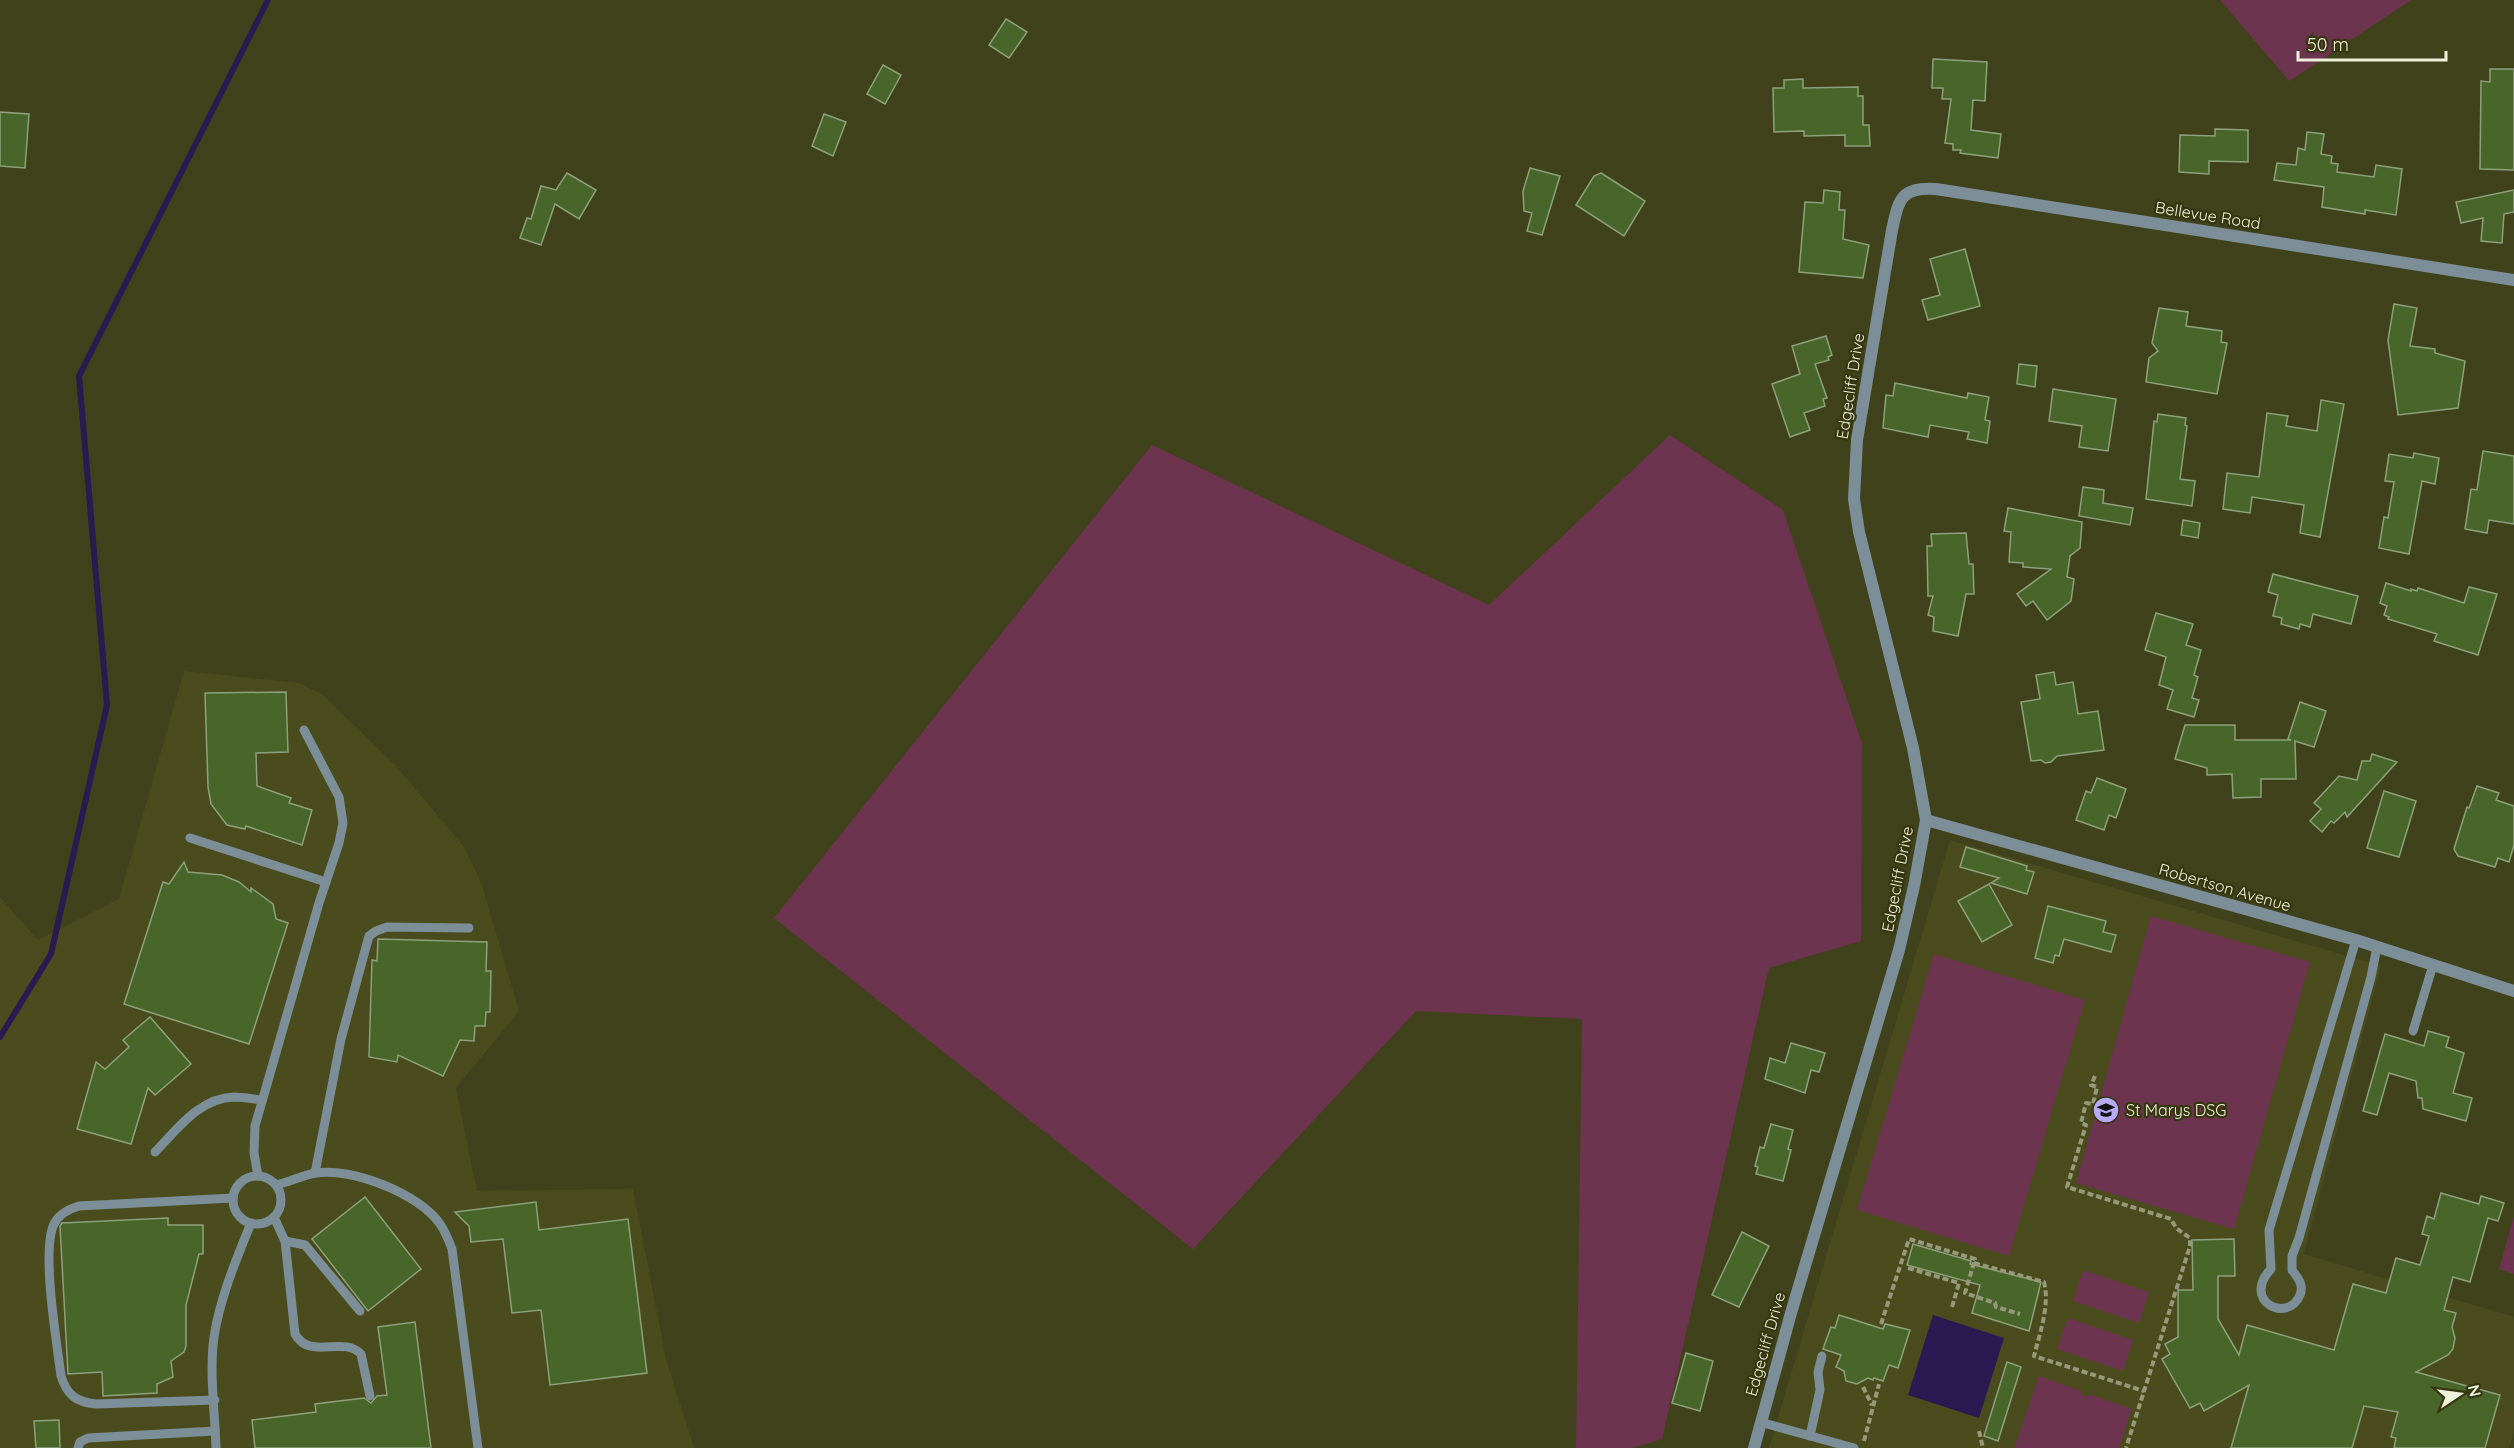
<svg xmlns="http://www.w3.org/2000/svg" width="2514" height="1448" viewBox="0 0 2514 1448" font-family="Quicksand,sans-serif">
<rect width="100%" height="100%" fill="#40421b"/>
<g fill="#4a4c1d">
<path d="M184,671L299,683L323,695L397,767L464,847L481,882L519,1011L456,1088L477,1191L633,1189L666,1359L694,1448H0V897L38,940L119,899Z"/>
<path d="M1950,840L2381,966L2304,1254L2514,1317V1431L2509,1448H1769Z"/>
</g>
<g fill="#6d3450">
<path d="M2220,0H2411L2289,81Z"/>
<path d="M1670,435L1783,510L1862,744L1861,941L1769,968L1662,1439L1632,1448H1576L1582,1019L1416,1011L1193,1249L774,918L1152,445L1489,605Z"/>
<path d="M2151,916L2310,962L2234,1229L2076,1183Z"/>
<path d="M1934,954L2085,1000L2009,1256L1857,1210Z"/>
<path d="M2514,1216V1274L2499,1269Z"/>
<path d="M2083,1270L2149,1292L2139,1323L2073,1301Z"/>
<path d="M2068,1318L2133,1340L2123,1371L2057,1349Z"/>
<path d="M2039,1376L2082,1391L2081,1394L2087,1397L2089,1394L2132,1409L2119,1448H2014Z"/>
</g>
<path fill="#291b51" d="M1933,1315L2004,1338L1979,1418L1908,1395Z"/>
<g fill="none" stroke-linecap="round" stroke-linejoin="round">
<path stroke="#291b51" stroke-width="6" d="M0,1037L51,954L107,705L79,376L268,0"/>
</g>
<g fill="#486629" stroke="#8da17c" stroke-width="1.5">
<path d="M1006,19L1027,32L1009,58L989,45Z"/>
<path d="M1933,59L1987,62L1985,101L1973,100L1971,130L2001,134L1998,158L1960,153L1961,150H1953V144L1945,143L1951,99H1942L1943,88H1932Z"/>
<path d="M883,65L901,75L885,104L867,94Z"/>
<path d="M2490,69H2514V170L2480,169L2481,81L2490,82Z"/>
<path d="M1803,79V88L1858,87V96H1863V125H1869L1870,146H1845V135L1804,136V131L1774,132L1773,88H1784V80Z"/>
<path d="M0,112L29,114L25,168L0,166Z"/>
<path d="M824,114L846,122L833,156L812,146Z"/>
<path d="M2215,129L2248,130V162L2209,161V174L2179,172L2180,135L2215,136Z"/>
<path d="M2307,132L2324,134L2321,154L2332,156L2331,163L2338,164L2337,172L2374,177L2376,165L2402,169L2396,215L2365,210V214L2322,207L2324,187L2274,180L2277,163L2296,165L2298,148L2305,150Z"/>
<path d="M1530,168L1560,176L1542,235L1527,231L1532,213L1524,211L1523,191Z"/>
<path d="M567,173L596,190L579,219L555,204L541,245L520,238L527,218L531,219L541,186L556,190Z"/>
<path d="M1601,173L1645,201L1624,236L1576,205L1594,176Z"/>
<path d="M1824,190L1840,192L1839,210H1845L1843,239L1869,245L1863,278L1799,272L1805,202L1823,203Z"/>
<path d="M2514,190V212L2504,214L2502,243L2481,241L2483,218L2461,223L2456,202Z"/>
<path d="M1965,249L1980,306L1928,320L1922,300L1940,295L1930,259Z"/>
<path d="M2394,304L2417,308L2410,346L2435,349V353L2465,361L2458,408L2398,415L2388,340Z"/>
<path d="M2159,308L2188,312L2186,326L2222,331L2221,342L2227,343L2217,394L2146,382L2149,358L2158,351L2152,343Z"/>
<path d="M1826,336L1832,355L1828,357L1829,360L1815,364L1827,398L1823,399L1825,406L1804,413L1810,430L1790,437L1772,384L1800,374L1792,346Z"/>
<path d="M2019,364L2037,366L2035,387L2017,384Z"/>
<path d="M1895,383L1967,398L1968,393L1989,397L1985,420L1990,421L1987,443L1967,439L1969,432L1930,425L1928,437L1883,428L1886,395L1893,396Z"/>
<path d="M2053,389L2116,399L2108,451L2079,447L2082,426L2049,421Z"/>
<path d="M2321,400L2344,404L2320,537L2300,533L2304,505L2252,497L2250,513L2223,509L2227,473L2259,477L2267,413L2288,416L2286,426L2317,431Z"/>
<path d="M2158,414L2186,418L2185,425L2187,426L2180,479L2195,481L2192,506L2146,499L2154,421L2157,422Z"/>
<path d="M2483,451L2514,456V524L2489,520L2487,533L2465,529L2471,489L2477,490Z"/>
<path d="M2414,453L2439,458L2435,484L2422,481L2409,554L2379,548L2384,517L2388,518L2394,482L2385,481L2389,454L2413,458Z"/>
<path d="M2083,487L2104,490L2103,503L2133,508L2130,525L2079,516Z"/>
<path d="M2008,508L2082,522L2080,548L2070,556L2067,577L2074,579L2071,601L2047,620L2033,601L2026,606L2017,594L2051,569L2023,567V563L2009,562L2011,532L2004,531Z"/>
<path d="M2183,520L2200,523L2198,538L2181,535Z"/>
<path d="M1966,533L1969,564H1973L1974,594H1966L1958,636L1933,631L1934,617L1928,615L1933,596H1928L1927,546H1932L1931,534Z"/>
<path d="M2273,574L2358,596L2351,624L2313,614L2310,627L2300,624L2299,629L2281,624L2282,618L2273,616L2278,595L2268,592Z"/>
<path d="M2386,583L2411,591V589L2417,591L2418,588L2464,603L2469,587L2497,594L2478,655L2434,641L2437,634L2388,619L2389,617L2384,615L2387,606L2380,603Z"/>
<path d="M2156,613L2193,624L2186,645L2201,650L2194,675L2198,677L2192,698L2199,700L2194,717L2167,709L2173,690L2159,685L2166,657L2145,650Z"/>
<path d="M2054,672L2056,685L2073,682L2078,714L2098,711L2104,750L2057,756L2051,762L2045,763L2041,760L2031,761L2021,702L2040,699L2036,675Z"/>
<path d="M286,692L288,752L256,753L257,786L291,798L289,803L312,810L302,845L246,826L245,829L227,825L211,804L208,787L205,693Z"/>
<path d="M2300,702L2326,711L2314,747L2295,741L2296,779H2261V797L2233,798L2232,774L2207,775V768L2175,759L2185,725H2235V740H2291L2288,739Z"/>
<path d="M2372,754L2397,762L2347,817L2345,812L2334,823L2331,821L2322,832L2310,821L2321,809L2314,803L2339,776L2357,780L2362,761H2370Z"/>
<path d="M2097,778L2126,789L2116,818L2109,815L2104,830L2076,820L2086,791L2091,793Z"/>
<path d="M2477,786L2499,793L2496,800L2514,806V845L2509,862L2498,858L2495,867L2458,856L2454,849L2467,807L2469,808Z"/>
<path d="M2384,791L2416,801L2399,857L2367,848Z"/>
<path d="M1966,847L2027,866L2026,870L2034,872L2027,894L1991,883L1999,878L1960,867Z"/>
<path d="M184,862L188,872L222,875L239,882L251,892V888L273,904L276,919L288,923L249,1044L124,1004L163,882L169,884Z"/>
<path d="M1989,884L2012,925L1982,942L1958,901Z"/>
<path d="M2048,906L2106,921L2103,932L2116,935L2111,952L2064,939L2059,956L2055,955L2053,963L2035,958Z"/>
<path d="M378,939L487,942L486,971H491L490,1012H486L485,1026H475L474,1041L460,1040L443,1076L398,1055L397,1062L369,1057L372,960L377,961Z"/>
<path d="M150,1017L191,1064L155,1095L148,1088L131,1144L77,1129L96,1062L105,1069L129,1047L123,1040Z"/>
<path d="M2428,1031L2449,1037L2446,1047L2464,1053L2453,1093L2472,1098L2466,1121L2423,1109L2422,1098H2418L2416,1081L2389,1073L2377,1115L2363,1111L2385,1034L2424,1046Z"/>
<path d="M1791,1043L1825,1053L1819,1072L1811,1070L1805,1093L1765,1079L1770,1058L1785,1063Z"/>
<path d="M1771,1124L1793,1130L1788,1149L1791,1150L1783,1181L1756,1174L1758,1167L1755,1166L1760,1147L1764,1148Z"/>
<path d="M2441,1193L2479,1204L2481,1196L2504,1203L2498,1221L2488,1218L2470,1282L2453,1277L2444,1310L2456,1313L2452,1327L2455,1338L2453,1349L2448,1355L2416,1372L2500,1395L2485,1448H2394L2396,1438L2391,1437L2398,1412L2364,1406L2352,1448H2231L2249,1385L2204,1411L2200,1403L2190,1408L2162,1359L2170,1354L2165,1344L2178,1337V1290H2193L2192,1240L2234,1239L2235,1276H2218V1319L2239,1355L2247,1325L2334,1350L2353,1284L2386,1293L2396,1258L2420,1265L2429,1236L2422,1234L2427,1216L2434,1219Z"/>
<path d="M365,1197L421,1269L368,1311L312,1239Z"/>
<path d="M536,1202L539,1230L628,1219L647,1373L550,1385L541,1310L512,1313L503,1239L471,1242L469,1226L455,1212Z"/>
<path d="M168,1218V1225H203V1254H199L186,1305V1346L184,1352L171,1361L173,1377L157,1384V1393L103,1396L102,1372L68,1374L60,1226L62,1223Z"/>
<path d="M1742,1232L1769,1246L1739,1307L1712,1295Z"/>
<path d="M1913,1244L1971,1261L1970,1264L2041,1282L2029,1331L1972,1313L1980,1285L1907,1265Z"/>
<path d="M1839,1315L1883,1329L1885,1324L1910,1330L1898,1368L1889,1365L1883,1381L1874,1378L1873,1380L1868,1378L1857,1384L1846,1381L1844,1371L1836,1367L1841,1355L1823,1349L1831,1327L1835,1328Z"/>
<path d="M415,1322L431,1448H255L252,1420L316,1412L315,1404L364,1398L371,1403L377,1396L387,1395L378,1327Z"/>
<path d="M1686,1353L1713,1361L1700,1411L1672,1403Z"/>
<path d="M2007,1362L2021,1367L1998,1441L1984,1436Z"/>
<path d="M59,1420L60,1448H36L34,1421Z"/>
</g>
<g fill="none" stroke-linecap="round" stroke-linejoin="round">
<g stroke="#97997b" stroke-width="4" stroke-dasharray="6 3" stroke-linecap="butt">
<path d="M2095,1076L2091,1085L2097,1087L2093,1104L2086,1103L2081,1123L2086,1125L2067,1187L2171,1219L2176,1228L2190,1238V1246L2126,1448"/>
<path d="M1974,1263L2044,1282C2050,1305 2040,1333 2034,1356L2144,1391"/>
<path d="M1908,1268L1959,1283L1952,1307"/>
<path d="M1881,1324L1909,1239L1975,1259L1965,1293L1995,1303L1996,1307L2020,1314"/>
<path d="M1863,1387L1872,1405"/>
<path d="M1979,1431L1983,1448"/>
<path d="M1864,1441L1879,1384"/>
</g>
<g stroke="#7c8e98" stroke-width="9">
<path d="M190,838L326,882"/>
<path d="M2356,940L2269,1230L2271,1269C2241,1300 2287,1325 2300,1295C2304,1285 2298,1278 2292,1270V1256L2299,1238L2371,977L2377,947"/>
<path d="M2413,1031L2433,965"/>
<path d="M155,1152C177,1130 199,1098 234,1097C243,1097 253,1099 262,1100"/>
<path d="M315,1173L341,1039L369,936L376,931L387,927L469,928"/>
<path d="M258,1176L254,1153L255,1126L319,903L339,843L343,823L339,797L304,730"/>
<circle cx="257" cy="1200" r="24"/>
<path d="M276,1185C289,1182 303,1175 316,1173C351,1167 420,1194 440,1224C445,1231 449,1241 452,1249L478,1448"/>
<path d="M274,1217L285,1241L295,1334C310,1361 343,1335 361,1354L370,1396"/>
<path d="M285,1241L305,1245L360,1311"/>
<path d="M215,1400L96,1404C76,1402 67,1395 61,1376C57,1343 41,1251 54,1224C59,1214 69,1209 79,1206L233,1198"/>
<path d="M1760,1422L1854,1448"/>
<path d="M1810,1436L1820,1390L1818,1372L1822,1356"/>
<path d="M78,1448L80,1442L88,1438L215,1431"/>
<path d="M216,1448C215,1412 209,1373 214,1337C220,1298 236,1260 251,1223"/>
</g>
<g stroke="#7c8e98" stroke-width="12">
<path d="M1926,820L2356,940L2514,991"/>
<path d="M1754,1448L1791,1313L1899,950L1914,886L1926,820L1913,748L1859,532L1854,499L1857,440L1892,230C1899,199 1900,187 1936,189L2514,280"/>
</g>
</g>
<defs>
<symbol id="school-disc" viewBox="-11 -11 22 22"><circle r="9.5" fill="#b7abf7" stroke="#363710"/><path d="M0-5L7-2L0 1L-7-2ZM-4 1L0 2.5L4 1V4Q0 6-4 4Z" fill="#111"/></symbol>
</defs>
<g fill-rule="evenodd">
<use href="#school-disc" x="2091" y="1095" width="30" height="30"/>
</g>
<g text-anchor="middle" stroke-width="4.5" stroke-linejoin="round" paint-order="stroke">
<g font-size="16" fill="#eff1db" stroke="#363710">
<text transform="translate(2208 215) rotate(9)" y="6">Bellevue Road</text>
<text transform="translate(1850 386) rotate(-81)" y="6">Edgecliff Drive</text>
<text transform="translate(1897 879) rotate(-79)" y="6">Edgecliff Drive</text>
<text transform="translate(2225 887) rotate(16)" y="6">Robertson Avenue</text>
<text transform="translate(1765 1344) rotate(-74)" y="6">Edgecliff Drive</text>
</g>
<g font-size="16" fill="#eff1db" stroke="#363710" text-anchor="start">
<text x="2126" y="1116">St Marys DSG</text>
</g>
</g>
<g transform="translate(2460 1394) rotate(77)" stroke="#363710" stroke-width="4.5" paint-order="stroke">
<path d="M0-4.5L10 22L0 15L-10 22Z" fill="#eff1db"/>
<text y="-9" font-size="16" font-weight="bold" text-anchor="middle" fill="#eff1db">N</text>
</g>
<path d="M2298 51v9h148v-9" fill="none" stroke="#eff1db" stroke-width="3"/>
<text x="2307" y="51" font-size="18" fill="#eff1db" stroke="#363710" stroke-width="4.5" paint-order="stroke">50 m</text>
</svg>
